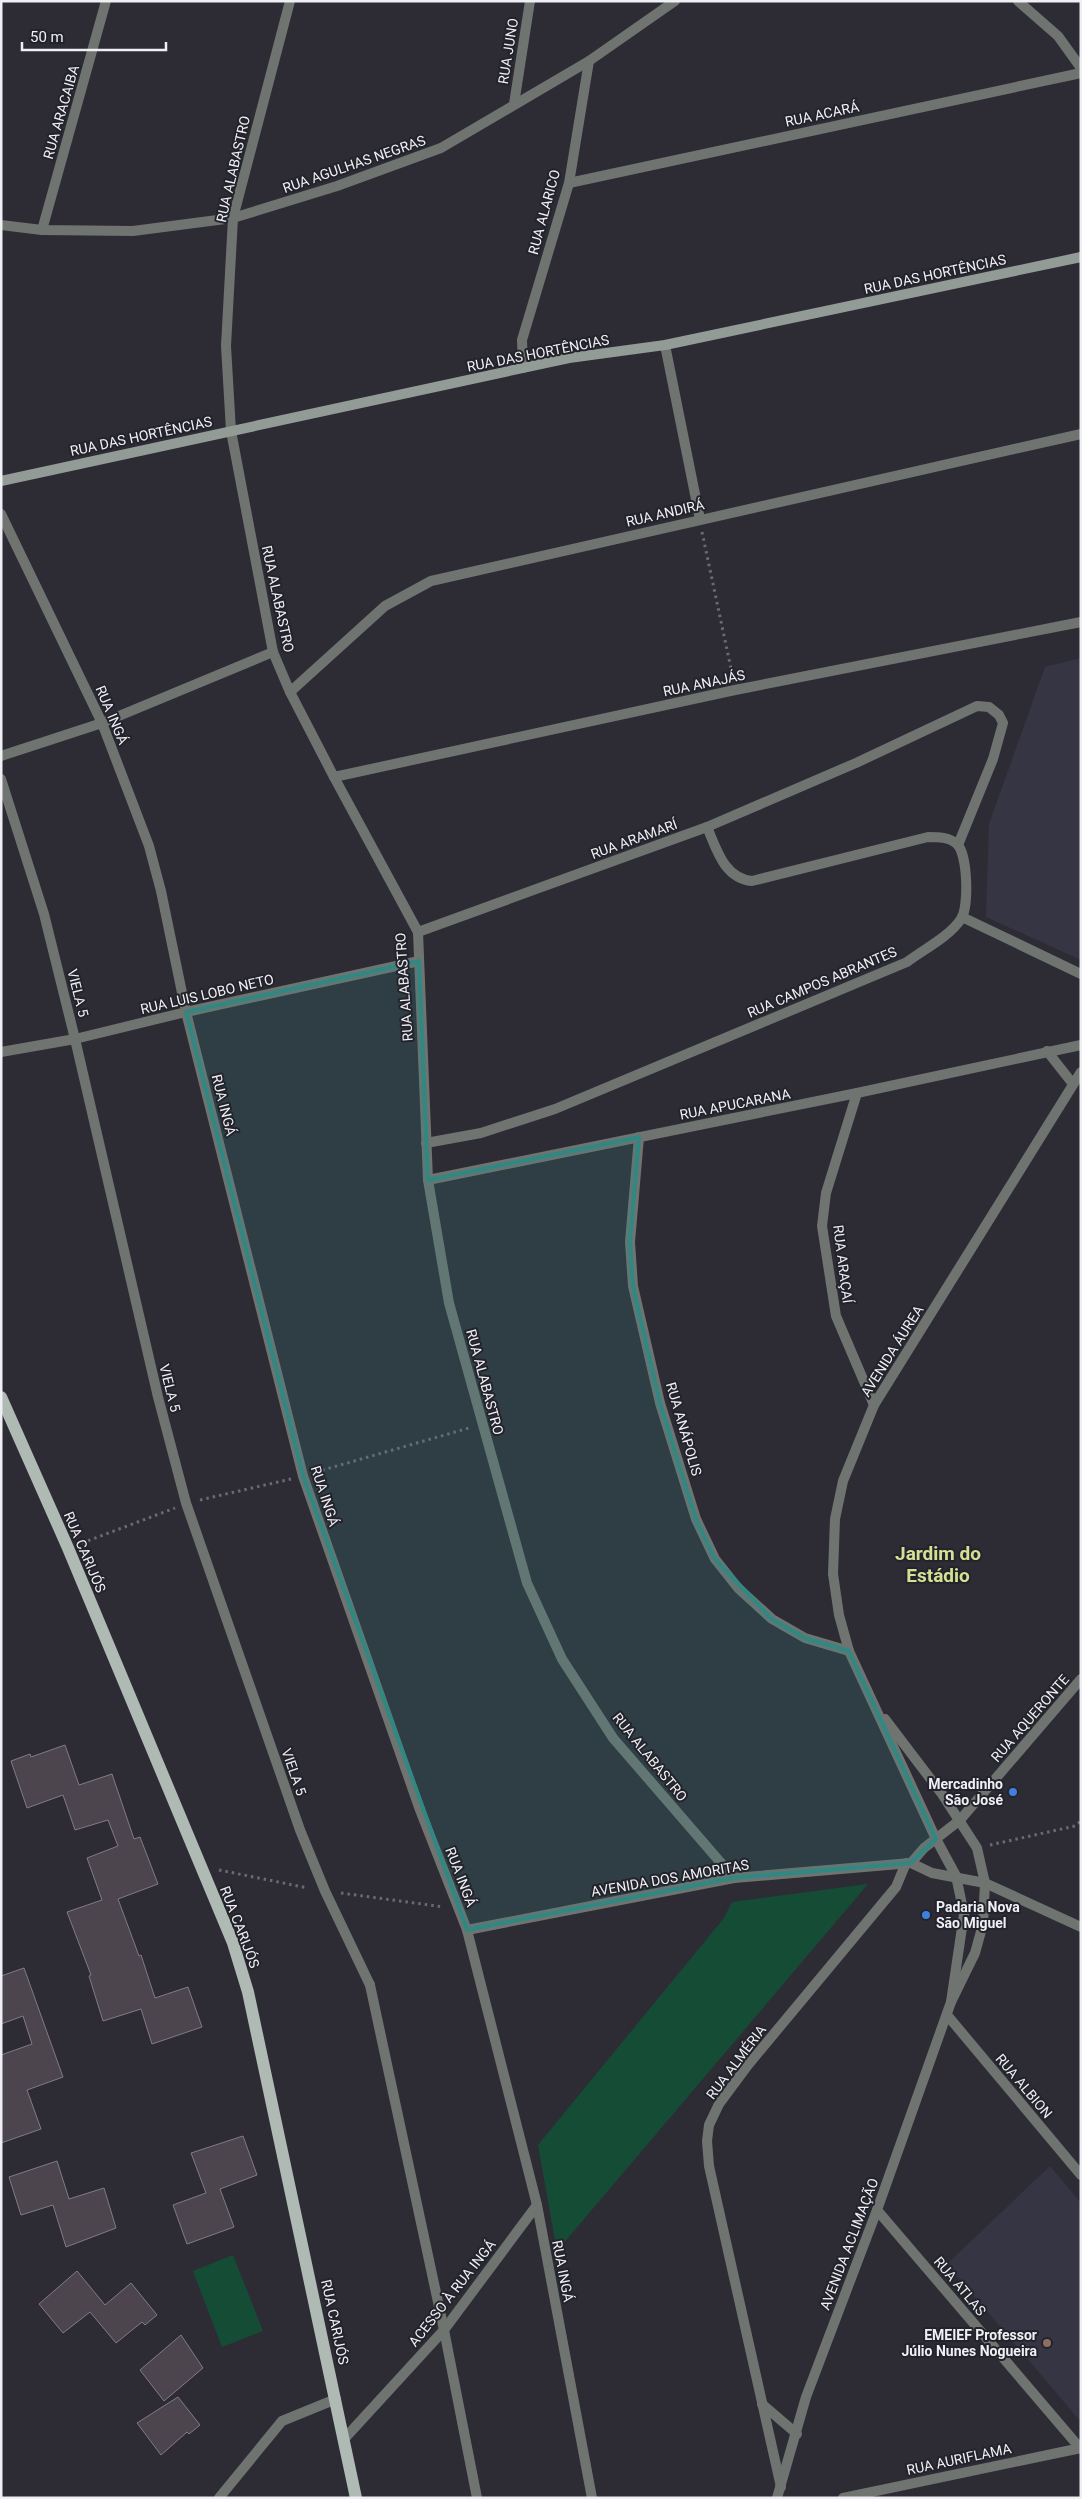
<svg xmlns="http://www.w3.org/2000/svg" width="1082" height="2499" viewBox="0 0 1082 2499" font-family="Roboto,sans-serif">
<rect width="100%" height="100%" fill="#2d2c35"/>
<g fill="#363543">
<path d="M1081,658V960L986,917L989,824L1045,667Z"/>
<path d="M1050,2166L1081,2203V2422L947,2264Z"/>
</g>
<g fill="#154c36">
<path d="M868,1884L557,2251L538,2145L724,1918L732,1902Z"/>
<path d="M233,2255L263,2331L222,2347L193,2271Z"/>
</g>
<g fill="#4c454d" stroke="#837b84">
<path d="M65,1745L79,1785L112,1774L134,1839L140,1837L158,1884L118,1899L139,1956L141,1955L155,1998L188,1987L202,2027L152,2044L141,2009L103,2021L89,1976L91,1975L67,1912L102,1900L87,1858L118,1846L108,1820L75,1830L63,1795L27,1808L11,1761L30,1754L31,1757Z"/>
<path d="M24,1968L63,2077L27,2090L41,2129L1,2143V2055L32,2044L23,2016L1,2024V1976Z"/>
<path d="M243,2136L257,2175L220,2189L234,2227L187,2244L173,2205L206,2193L191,2153Z"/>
<path d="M57,2161L69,2199L104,2188L116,2228L66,2247L53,2205L21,2215L9,2177Z"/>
<path d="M77,2271L105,2305L131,2283L157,2315L145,2325L142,2322L116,2343L90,2312L63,2333L39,2304Z"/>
<path d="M181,2335L203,2368L164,2401L140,2370Z"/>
<path d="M178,2397L200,2425L189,2434L187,2432L161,2455L137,2423Z"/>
</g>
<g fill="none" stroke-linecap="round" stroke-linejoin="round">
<g stroke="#6b6a72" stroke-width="3" stroke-dasharray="2.5 4" stroke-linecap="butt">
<path d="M702,532L733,678"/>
<path d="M316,1472L469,1428"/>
<path d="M200,1500L291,1479"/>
<path d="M82,1543L175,1508"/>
<path d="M990,1845L1075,1826L1081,1821"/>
<path d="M219,1870L308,1888"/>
<path d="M341,1893L444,1907"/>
</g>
<g stroke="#6f7471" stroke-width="10">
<path d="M665,345L700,519"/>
<path d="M1,756L102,723L273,652"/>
<path d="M962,917L1081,974"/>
<path d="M75,1039L158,1397L186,1503L300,1830L325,1891L370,1985"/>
</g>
<g stroke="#6f7471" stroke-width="10">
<path d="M290,1L233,218L226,346L231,431L273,652L290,692L334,777L418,932L428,1180L449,1303L527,1583L562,1659L613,1738L734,1878"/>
<path d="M1018,1L1058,36L1081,68"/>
<path d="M514,104L530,1"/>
<path d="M569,183L1081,73"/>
<path d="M1,225L42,230L133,231L233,218L337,186L441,148L589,61L675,1"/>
<path d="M42,230L106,1"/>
<path d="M523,368L522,340L569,183L589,61"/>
<path d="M1,514L102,723L149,846L161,891L186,1012L303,1476L420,1810L467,1930L537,2205L592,2498"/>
<path d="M290,692L385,606L431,581L1081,434"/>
<path d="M334,777L735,690L1081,622"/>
<path d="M1,779L44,914L75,1039"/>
<path d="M418,932L707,827L856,763L977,706L989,707L999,715L1003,723L993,759L958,845"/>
<path d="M1047,1051L1073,1084"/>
<path d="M1,1052L75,1039L186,1012L419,961"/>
<path d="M857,1093L826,1193L822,1226L836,1316L874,1405"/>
<path d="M639,1137L630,1242L633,1286L660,1403L696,1519L715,1559L738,1588L772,1619L805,1638L849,1651"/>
<path d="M426,1143L481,1133L555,1109L907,962C924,949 949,937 961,919C969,907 968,855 957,844C949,837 938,837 928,837L752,881C724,878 717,850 707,827"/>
<path d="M428,1180L857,1093L1081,1045"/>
<path d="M911,1863L924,1848L960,1820L1081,1679"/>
<path d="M467,1930L734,1878L911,1863L932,1873L985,1883"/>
<path d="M370,1985L444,2330L477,2498"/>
<path d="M947,2015L1081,2175"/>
<path d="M877,2210L1080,2448"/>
<path d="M762,2404L797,2434"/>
<path d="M345,2438L444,2330L537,2205"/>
<path d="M781,2487L709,2166L707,2141L709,2125L719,2104L748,2065L896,1887L906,1863"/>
<path d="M843,2498L1081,2448"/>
</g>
<g stroke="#6f7471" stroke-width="10">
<path d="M985,1883L1081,1927"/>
<path d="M951,2002L964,1914L956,1876L936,1839L849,1651L839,1615L833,1574L835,1519L843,1481L874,1405L1081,1072"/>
<path d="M219,2498L282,2421L336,2399"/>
<path d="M777,2498L806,2397L877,2210L951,2002L975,1953L983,1924L985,1883L977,1848L942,1794L885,1719"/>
</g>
<path stroke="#939b97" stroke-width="10" d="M1,481L569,358L665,345L1081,257"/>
<path stroke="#b0bab4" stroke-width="12" d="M1,1397L68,1548L233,1943L248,1992L356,2498"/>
</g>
<path fill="#318882" fill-opacity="0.2" stroke="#318882" stroke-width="4" stroke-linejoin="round" d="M419,961L428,1180L639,1137L630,1242L633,1286L660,1403L696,1519L715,1559L772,1619L805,1638L849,1651L936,1839L911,1863L734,1878L467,1930L303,1476L186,1012Z"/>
<g fill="#3f7fe0" stroke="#23232b" stroke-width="2">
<circle cx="1013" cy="1792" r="5"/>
<circle cx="926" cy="1915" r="5"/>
</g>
<circle fill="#8d6e63" stroke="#23232b" stroke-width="2" cx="1047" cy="2343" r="5"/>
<g text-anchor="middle" stroke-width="4" stroke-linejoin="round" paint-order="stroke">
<g font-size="14" fill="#f0eff5" stroke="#23232b">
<text transform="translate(508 51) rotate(-81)" y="5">RUA JUNO</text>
<text transform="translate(61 112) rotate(-74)" y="5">RUA ARACAIBA</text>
<text transform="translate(822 114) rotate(-12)" y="5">RUA ACARÁ</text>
<text transform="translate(354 164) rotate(-19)" y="5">RUA AGULHAS NEGRAS</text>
<text transform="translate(233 169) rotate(-77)" y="5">RUA ALABASTRO</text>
<text transform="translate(544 212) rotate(-75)" y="5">RUA ALARICO</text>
<text transform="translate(935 274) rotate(-12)" y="5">RUA DAS HORTÊNCIAS</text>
<text transform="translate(538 353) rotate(-11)" y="5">RUA DAS HORTÊNCIAS</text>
<text transform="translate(141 436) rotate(-12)" y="5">RUA DAS HORTÊNCIAS</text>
<text transform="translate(665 513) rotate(-13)" y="5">RUA ANDIRÁ</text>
<text transform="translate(278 599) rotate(78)" y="5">RUA ALABASTRO</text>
<text transform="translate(704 683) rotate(-12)" y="5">RUA ANAJÁS</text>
<text transform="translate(112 715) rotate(67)" y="5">RUA INGÁ</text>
<text transform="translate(634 839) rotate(-20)" y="5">RUA ARAMARÍ</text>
<text transform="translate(822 982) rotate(-23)" y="5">RUA CAMPOS ABRANTES</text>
<text transform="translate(404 987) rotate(-94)" y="5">RUA ALABASTRO</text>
<text transform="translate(78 993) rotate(76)" y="5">VIELA 5</text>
<text transform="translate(207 994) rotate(-13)" y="5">RUA LUIS LOBO NETO</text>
<text transform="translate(735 1104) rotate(-11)" y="5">RUA APUCARANA</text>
<text transform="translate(224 1105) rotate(76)" y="5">RUA INGÁ</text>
<text transform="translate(843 1264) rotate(83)" y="5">RUA ARAÇAÍ</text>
<text transform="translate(892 1351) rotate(-58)" y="5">AVENIDA ÁUREA</text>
<text transform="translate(485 1382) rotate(75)" y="5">RUA ALABASTRO</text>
<text transform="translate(170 1388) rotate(76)" y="5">VIELA 5</text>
<text transform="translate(684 1429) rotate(74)" y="5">RUA ANÁPOLIS</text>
<text transform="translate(325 1496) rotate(72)" y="5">RUA INGÁ</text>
<text transform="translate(85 1552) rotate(67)" y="5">RUA CARIJÓS</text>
<text transform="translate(1030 1718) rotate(-49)" y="5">RUA AQUERONTE</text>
<text transform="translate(650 1757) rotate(51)" y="5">RUA ALABASTRO</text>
<text transform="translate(294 1772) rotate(71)" y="5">VIELA 5</text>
<text transform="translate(461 1877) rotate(69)" y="5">RUA INGÁ</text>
<text transform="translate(670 1878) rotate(-10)" y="5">AVENIDA DOS AMORITAS</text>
<text transform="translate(240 1927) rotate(69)" y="5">RUA CARIJÓS</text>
<text transform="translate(736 2062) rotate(-53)" y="5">RUA ALMÉRIA</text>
<text transform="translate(1024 2086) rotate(50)" y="5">RUA ALBION</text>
<text transform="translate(849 2244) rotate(-69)" y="5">AVENIDA ACLIMAÇÃO</text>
<text transform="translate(563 2271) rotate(79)" y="5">RUA INGÁ</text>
<text transform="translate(960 2286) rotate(50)" y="5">RUA ATLAS</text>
<text transform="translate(452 2293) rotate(-52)" y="5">ACESSO À RUA INGÁ</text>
<text transform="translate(335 2322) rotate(78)" y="5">RUA CARIJÓS</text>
<text transform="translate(959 2459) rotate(-12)" y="5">RUA AURIFLAMA</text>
</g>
<g font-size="14" font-weight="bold" fill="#f0eff5" stroke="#23232b" text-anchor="end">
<text x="1003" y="1789">Mercadinho<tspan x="1003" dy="16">São José</tspan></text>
<text x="936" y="1912" text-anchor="start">Padaria Nova<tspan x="936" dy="16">São Miguel</tspan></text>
<text x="1037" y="2340">EMEIEF Professor<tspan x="1037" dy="16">Júlio Nunes Nogueira</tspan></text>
</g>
<g font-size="19" font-weight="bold" fill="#d4e093" stroke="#23232b">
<text x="938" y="1560">Jardim do<tspan x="938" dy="22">Estádio</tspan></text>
</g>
</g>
<rect width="1082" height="2499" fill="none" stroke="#f0eff5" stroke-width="5"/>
<path d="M22 42v8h144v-8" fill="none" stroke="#f0eff5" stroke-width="2.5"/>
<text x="30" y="42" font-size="15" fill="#f0eff5" stroke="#23232b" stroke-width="4" paint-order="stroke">50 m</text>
</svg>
